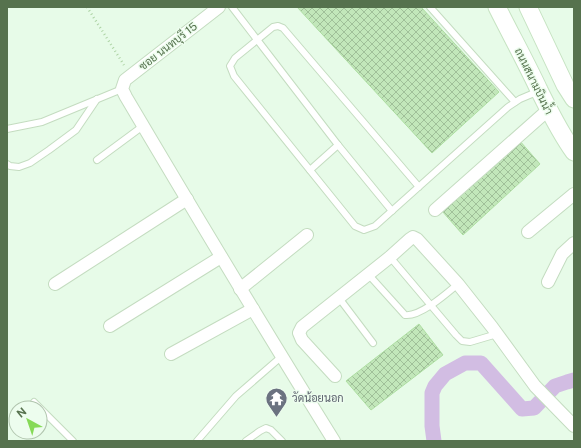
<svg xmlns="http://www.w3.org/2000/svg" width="581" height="448" viewBox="0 0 581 448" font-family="'Public Sans',Sarabun,sans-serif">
<defs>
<pattern id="building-cross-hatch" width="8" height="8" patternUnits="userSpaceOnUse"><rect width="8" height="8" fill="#c2e7ba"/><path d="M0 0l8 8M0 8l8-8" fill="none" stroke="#a0c099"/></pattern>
</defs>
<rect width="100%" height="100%" fill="#e7fbe8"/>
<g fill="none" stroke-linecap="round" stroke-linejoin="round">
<path stroke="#d2bde3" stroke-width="15" d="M434,441L432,426V393L435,386L445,374L465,363H481L522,409L534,408L555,386L567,382L574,380"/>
</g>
<g fill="url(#building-cross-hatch)" stroke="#afdfa3">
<path d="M297,7H421L499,92L432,153Z"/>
<path d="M519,140L540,164L463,235L442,211Z"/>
<path d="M419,324L443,355L371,410L346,381Z"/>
</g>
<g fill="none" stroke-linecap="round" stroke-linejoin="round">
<defs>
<g id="service">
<path d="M232,7L338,145L392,211"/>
<path d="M430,7L515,102"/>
<path d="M7,129L42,122L122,89"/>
<path d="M97,160L143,126"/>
<path d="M7,164L10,166L19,167L30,163L49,150L76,130L97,99"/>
<path d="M310,170L338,145"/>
<path d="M419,187L283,28L278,26L273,27L235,58L230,66L234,76L355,226L364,230L375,226L508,107L520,99L539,91"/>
<path d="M390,257L456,335L462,341L470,342L497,334"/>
<path d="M368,274L405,315C420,317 446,294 458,284"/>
<path d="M339,298L373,343"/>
<path d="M34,402L73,441"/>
<path d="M197,441L236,396L281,357"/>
<path d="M246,441L260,431L266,428L271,430L282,441"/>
</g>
<g id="minor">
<path d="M219,7L125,80L122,89L126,97C194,212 263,327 334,441"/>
<path d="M435,210L548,110"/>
<path d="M528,232L574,194"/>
<path d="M548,282L562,254L574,243"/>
<path d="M55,284L187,199"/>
<path d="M240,289L307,235"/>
<path d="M110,326L221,257"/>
<path d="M171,354L253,309"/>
<path d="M335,376L302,340L299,333L302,327L390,257L410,239L413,237L417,239L458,284L492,327L535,386L574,426"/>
</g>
<g id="secondary">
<path d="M497,7C511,35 526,62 539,90C550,112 560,133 574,152"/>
<path d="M528,7L565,85L574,99"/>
</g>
</defs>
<use href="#service" stroke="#c4dcc0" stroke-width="8"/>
<use href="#minor" stroke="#c4dcc0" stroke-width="14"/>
<use href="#secondary" stroke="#c6e3c2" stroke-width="19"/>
<path stroke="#add3a4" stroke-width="2.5" stroke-dasharray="1 3" stroke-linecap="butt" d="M87,7L124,65"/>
<use href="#service" stroke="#fff" stroke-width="6"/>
<use href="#minor" stroke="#fff" stroke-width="12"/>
<use href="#secondary" stroke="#fff" stroke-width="17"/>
</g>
<defs>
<symbol id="temple-pin" viewBox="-11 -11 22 30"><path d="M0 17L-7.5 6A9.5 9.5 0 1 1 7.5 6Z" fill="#6b7280" stroke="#edfdee"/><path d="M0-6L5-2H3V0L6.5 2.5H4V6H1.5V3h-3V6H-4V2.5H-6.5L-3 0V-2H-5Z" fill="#fff"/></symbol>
</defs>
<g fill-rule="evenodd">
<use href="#temple-pin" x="264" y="386" width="25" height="34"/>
</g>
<g text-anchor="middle" stroke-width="3" stroke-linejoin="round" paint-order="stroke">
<g font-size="11" fill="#56724e" stroke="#edfdee">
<text transform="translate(168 46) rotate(-38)" y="4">ซอย นนทบุรี 15</text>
<text transform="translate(534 81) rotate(64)" y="4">ถนนสนามบินน้ำ</text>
</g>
<g font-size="11" fill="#5b616d" stroke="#edfdee" text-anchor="start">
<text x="292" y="402">วัดน้อยนอก</text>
</g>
</g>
<rect width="581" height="448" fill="none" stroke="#56724e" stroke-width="16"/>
<g transform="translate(28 420) rotate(320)"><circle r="19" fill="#edfdee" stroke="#b1c5ae"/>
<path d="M0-3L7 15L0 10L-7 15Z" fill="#86da57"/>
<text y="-6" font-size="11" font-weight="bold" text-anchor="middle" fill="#56724e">N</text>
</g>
</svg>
